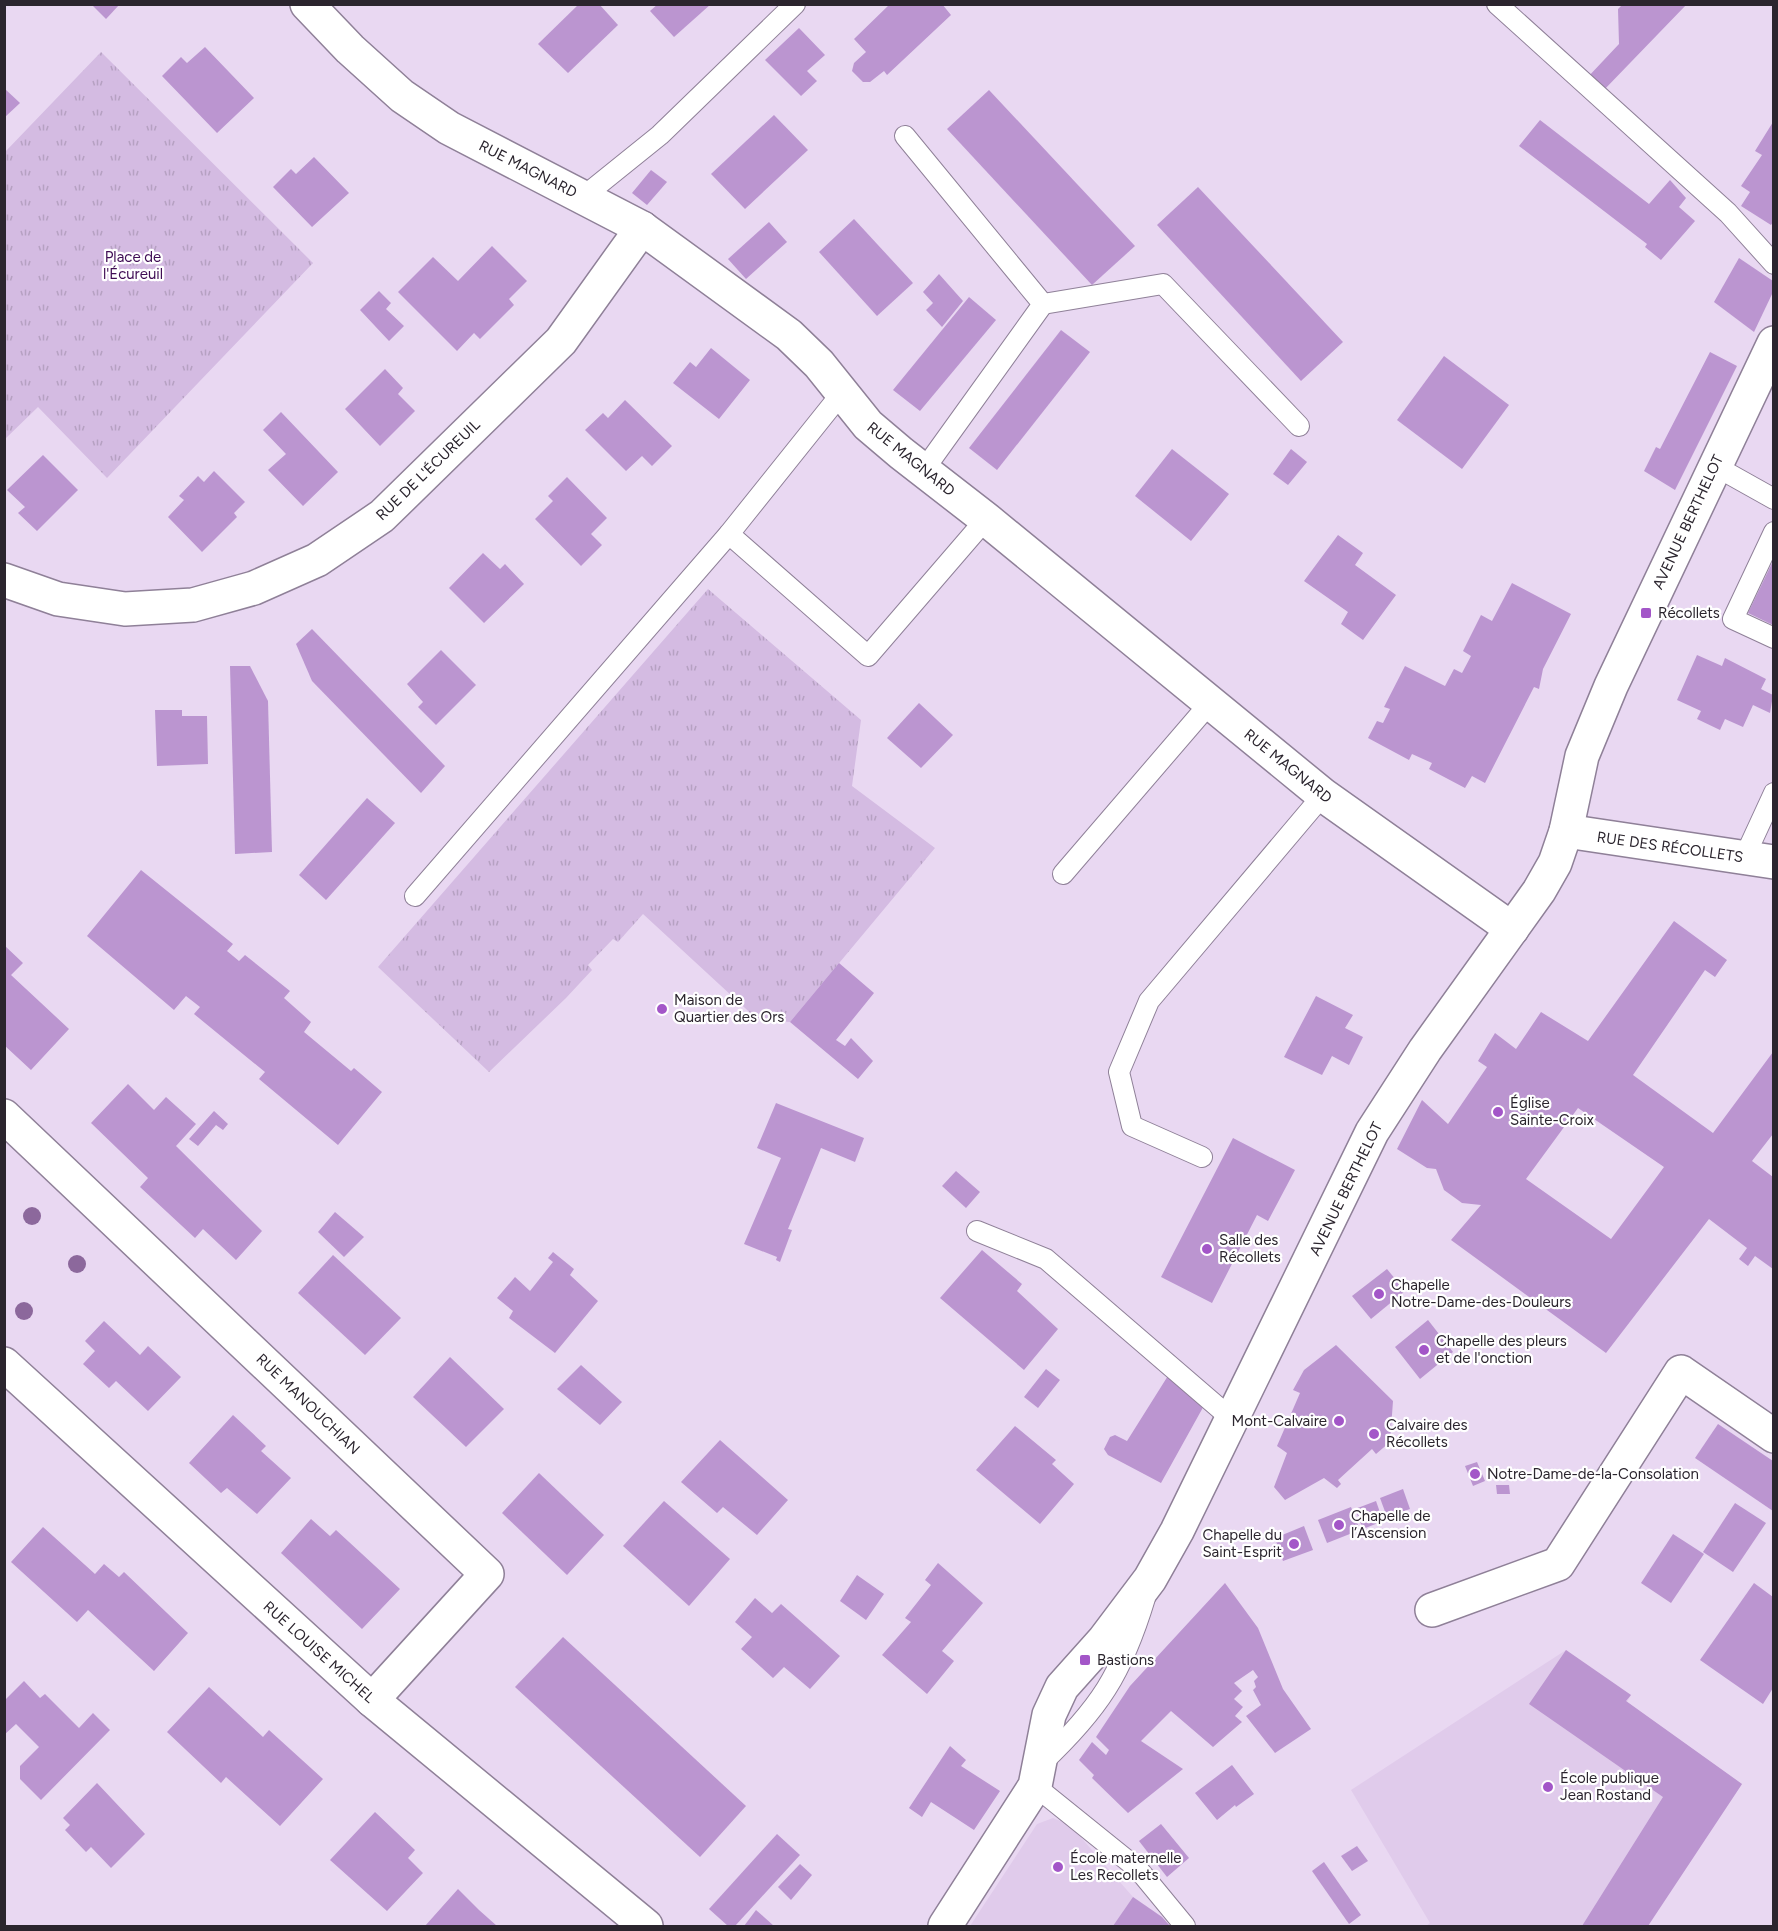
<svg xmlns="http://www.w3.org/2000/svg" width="1778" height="1931" viewBox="0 0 1778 1931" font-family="Figtree,sans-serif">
<defs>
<pattern id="park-tufts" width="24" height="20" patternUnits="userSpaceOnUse" patternTransform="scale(1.5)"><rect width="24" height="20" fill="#d4bbe2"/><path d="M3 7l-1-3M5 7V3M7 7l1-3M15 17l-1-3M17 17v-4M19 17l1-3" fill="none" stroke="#b6a1c2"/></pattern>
</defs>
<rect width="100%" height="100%" fill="#e9d8f2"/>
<g fill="#e0cbeb">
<path d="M1566,1650L1631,1695L1627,1702L1742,1784L1648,1926H1426L1430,1923L1351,1790Z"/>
<path d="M1053,1818L1070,1825L1133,1897L1162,1917L1170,1926H970L1037,1824Z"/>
</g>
<g fill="url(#park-tufts)">
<path d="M101,52L313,263L107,478L38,407L4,440L5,152Z"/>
<path d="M708,589L861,720L852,786L935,848L790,1022L758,1020L643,914L618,942L613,939L588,965L592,970L566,998L489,1072L378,967Z"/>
</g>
<g fill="#bb95d0" fill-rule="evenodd">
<path d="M91,4H120L106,19Z"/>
<path d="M579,4H599L618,25L568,73L538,44Z"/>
<path d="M658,4H711L674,37L650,11Z"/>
<path d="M890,4H942L951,15L887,75L884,71L870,82H863L852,71L854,63L866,52L854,39Z"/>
<path d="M1623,4H1687L1602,92L1587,78L1619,44L1618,9Z"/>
<path d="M799,28L825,55L807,71L817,81L801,96L765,60Z"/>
<path d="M205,47L254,98L217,133L162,76L181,57L187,63Z"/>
<path d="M4,88L20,103L4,118Z"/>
<path d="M989,90L1135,246L1092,285L947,129Z"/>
<path d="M774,115L808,150L745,209L711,174Z"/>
<path d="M1540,120L1649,204L1670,180L1686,198L1679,207L1695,221L1661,260L1645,247L1647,244L1519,146Z"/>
<path d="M1773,122V222L1771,225L1741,206L1750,192L1741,186L1762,155L1755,151Z"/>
<path d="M314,157L349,193L312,227L273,187L291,169L296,174Z"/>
<path d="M651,170L667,182L647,205L632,193Z"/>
<path d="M1198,187L1343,342L1301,381L1157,225Z"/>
<path d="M854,219L913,283L877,316L819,252Z"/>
<path d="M769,222L787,242L746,279L728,259Z"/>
<path d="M492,246L527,281L509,299L514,305L480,339L474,333L457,351L398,292L433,257L458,281Z"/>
<path d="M1739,258L1773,281V292L1754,332L1714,302Z"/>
<path d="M939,274L963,301L942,327L926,310L933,303L923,292Z"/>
<path d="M379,291L391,303L386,309L404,326L389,341L360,310Z"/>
<path d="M969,297L996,320L920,411L893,390Z"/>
<path d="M1061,330L1090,352L997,470L969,448Z"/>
<path d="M711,348L750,380L719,419L673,383L690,362L696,367Z"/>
<path d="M1710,352L1737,366L1675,490L1644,471L1656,447L1660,449Z"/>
<path d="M1444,356L1509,405L1462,469L1397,420Z"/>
<path d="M385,369L403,388L398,394L415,411L380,446L345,409Z"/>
<path d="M625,400L672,446L652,466L642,456L626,471L585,430L603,413L608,418Z"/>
<path d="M281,412L338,472L303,506L268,470L286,454L263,430Z"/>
<path d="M1172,449L1229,494L1191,541L1135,496Z"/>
<path d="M1291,449L1307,462L1288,485L1273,474Z"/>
<path d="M43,455L78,490L37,531L18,513L25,507L7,490Z"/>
<path d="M214,471L245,502L234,513L237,517L202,552L168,517L184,500L179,496L198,476L204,482Z"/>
<path d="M567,477L607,518L591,534L602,545L581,566L535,519L553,501L548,496Z"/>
<path d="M1338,535L1363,553L1355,565L1396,595L1363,640L1341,624L1348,612L1304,581Z"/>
<path d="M483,553L500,569L505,564L524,584L484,623L449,588Z"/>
<path d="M1773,561V625L1748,613Z"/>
<path d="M1512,583L1571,614L1543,669L1539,689L1534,687L1485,783L1472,776L1465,788L1429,769L1432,763L1412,754L1409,760L1368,738L1377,721L1383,723L1390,709L1384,707L1405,666L1445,686L1454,669L1462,673L1471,656L1463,651L1481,615L1492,621Z"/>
<path d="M312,629L445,766L421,793L312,681L296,644Z"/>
<path d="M441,650L476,685L436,725L418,707L423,702L407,684Z"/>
<path d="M1697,655L1722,666L1725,658L1766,679L1761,689L1773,695L1770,713L1753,705L1743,727L1725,719L1720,730L1697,719L1701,711L1677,700Z"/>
<path d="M230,666H250L268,701L272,852L235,854Z"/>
<path d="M919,703L953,735L921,768L887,738Z"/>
<path d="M155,710H182V716H207L208,764L157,766Z"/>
<path d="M367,798L395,823L326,900L299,875Z"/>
<path d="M141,870L233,944L227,951L239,961L245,955L290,991L284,998L311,1022L304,1032L351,1071L354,1068L382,1092L338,1145L259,1079L265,1072L194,1014L200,1007L186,996L174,1010L87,936Z"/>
<path d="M1674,921L1727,960L1715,977L1705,970L1633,1075L1713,1133L1773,1052V1134L1752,1161L1773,1177V1269L1755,1256L1748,1266L1739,1259L1747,1248L1709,1219L1606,1353L1451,1240L1481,1205L1462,1203L1444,1190L1436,1169L1427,1168L1397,1149L1422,1100L1448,1124L1487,1067L1478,1061L1495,1033L1516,1049L1541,1012L1588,1041ZM1578,1108L1664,1167L1611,1239L1526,1179Z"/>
<path d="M4,945L23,963L11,975L69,1029L31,1070L4,1045Z"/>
<path d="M839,963L874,993L836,1040L845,1046L851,1038L873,1061L858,1079L790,1022Z"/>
<path d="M1316,996L1353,1015L1345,1028L1363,1037L1349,1065L1332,1056L1322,1075L1284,1057Z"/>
<path d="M128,1084L154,1110L166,1097L196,1124L176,1146L262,1231L236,1260L203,1229L195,1238L140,1187L148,1178L91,1123Z"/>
<path d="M776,1103L864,1138L855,1162L821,1148L788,1229L792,1230L780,1262L776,1260L777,1257L744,1244L781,1158L757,1148Z"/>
<path d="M214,1111L228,1124L223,1130L216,1125L198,1146L189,1139Z"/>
<path d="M1233,1138L1295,1170L1268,1221L1257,1215L1212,1303L1161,1277Z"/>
<path d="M956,1171L980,1192L966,1208L942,1186Z"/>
<path d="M335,1212L364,1237L344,1257L318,1232Z"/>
<path d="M982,1250L1022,1284L1017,1291L1058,1329L1024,1370L940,1298Z"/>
<path d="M553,1252L574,1269L570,1275L598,1301L555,1353L509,1318L513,1311L497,1298L515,1277L530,1291L553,1262L548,1258Z"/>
<path d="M333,1255L401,1318L365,1355L298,1293Z"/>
<path d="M1387,1269L1405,1291L1371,1319L1352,1296Z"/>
<path d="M1428,1320L1453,1352L1420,1379L1395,1347Z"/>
<path d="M104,1321L140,1355L148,1346L181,1377L148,1411L116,1381L109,1388L83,1364L95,1351L85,1341Z"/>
<path d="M1336,1345L1393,1401L1390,1442L1376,1454L1372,1449L1338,1480L1341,1484L1337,1488L1324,1478L1285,1500L1274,1487L1287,1453L1277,1446L1300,1393L1293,1390L1304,1370Z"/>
<path d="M450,1357L504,1409L466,1447L413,1397Z"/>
<path d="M581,1365L622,1402L600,1425L557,1389Z"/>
<path d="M1046,1369L1060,1380L1038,1408L1024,1397Z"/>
<path d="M1171,1371L1180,1377L1176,1385L1206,1402L1161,1483L1108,1455L1104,1449L1110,1437L1115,1435L1127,1441Z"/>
<path d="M233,1415L266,1446L261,1451L291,1478L257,1514L227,1488L221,1493L189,1463Z"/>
<path d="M1718,1424L1773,1461V1511L1695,1458Z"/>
<path d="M1015,1426L1056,1460L1052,1464L1074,1484L1040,1524L976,1470Z"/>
<path d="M720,1440L788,1500L757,1535L723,1507L717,1513L681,1482Z"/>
<path d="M1477,1462L1485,1481L1473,1486L1465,1466Z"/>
<path d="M539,1473L604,1535L567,1575L502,1513Z"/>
<path d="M1496,1485H1509L1510,1494H1497Z"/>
<path d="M1403,1489L1410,1509L1387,1517L1380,1498Z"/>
<path d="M664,1501L730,1559L689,1606L623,1546Z"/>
<path d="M1376,1501L1383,1521L1363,1529L1355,1509Z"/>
<path d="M1735,1503L1766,1523L1733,1572L1703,1552Z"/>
<path d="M1351,1507L1360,1530L1327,1543L1318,1520Z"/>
<path d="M311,1519L330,1536L336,1530L400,1589L362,1629L281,1553Z"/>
<path d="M1304,1526L1313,1550L1283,1561L1275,1538Z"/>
<path d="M43,1527L95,1574L104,1564L119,1577L124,1572L188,1633L154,1671L88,1610L77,1622L11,1562Z"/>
<path d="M1673,1534L1704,1554L1671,1603L1641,1583Z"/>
<path d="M938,1563L983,1603L942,1651L954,1661L927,1694L882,1655L911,1622L905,1618L931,1585L925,1580Z"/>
<path d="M857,1575L884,1594L866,1620L840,1601Z"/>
<path d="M1225,1583L1258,1628L1283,1689L1311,1729L1275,1753L1246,1716L1261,1705L1253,1690L1256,1687L1254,1681L1258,1677L1253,1670L1234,1683L1242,1691L1234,1699L1243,1707L1235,1716L1242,1722L1213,1747L1171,1711L1141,1741L1183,1769L1128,1813L1092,1778L1094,1775L1079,1760L1092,1742L1106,1755L1109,1750L1096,1737L1130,1686Z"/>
<path d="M1754,1583L1773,1597V1688L1763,1704L1700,1660Z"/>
<path d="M755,1598L772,1613L781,1604L840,1656L810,1689L784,1667L773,1678L741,1649L752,1637L735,1622Z"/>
<path d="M563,1637L746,1806L700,1857L515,1687Z"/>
<path d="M1566,1650L1631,1695L1626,1701L1742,1784L1648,1926H1582L1663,1797L1529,1704Z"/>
<path d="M24,1681L40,1698L45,1694L79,1728L93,1713L110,1730L41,1800L20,1779V1766L39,1747L16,1724L4,1735V1701Z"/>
<path d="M209,1687L263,1737L269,1730L323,1779L280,1826L226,1777L221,1783L167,1732Z"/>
<path d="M950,1746L966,1760L961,1766L1000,1791L974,1830L931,1802L922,1817L909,1808Z"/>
<path d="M1232,1765L1254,1794L1236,1807L1235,1805L1217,1820L1195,1793Z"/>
<path d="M97,1783L145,1834L111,1868L91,1847L86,1852L65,1830L70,1825L63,1818Z"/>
<path d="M375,1812L415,1850L408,1858L423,1873L387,1911L330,1860Z"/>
<path d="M1161,1824L1189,1858L1167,1877L1139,1841Z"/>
<path d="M777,1834L800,1855L735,1926H728L709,1909Z"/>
<path d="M1357,1846L1368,1861L1352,1871L1341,1856Z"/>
<path d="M1324,1862L1361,1915L1349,1924L1312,1871Z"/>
<path d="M800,1864L812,1875L791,1900L778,1887Z"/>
<path d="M458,1889L479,1910L497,1926H425Z"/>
<path d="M1133,1897L1162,1917L1170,1926H1113Z"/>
<path d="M756,1910L774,1926H744Z"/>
</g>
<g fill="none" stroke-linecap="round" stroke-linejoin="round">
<defs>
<g id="lane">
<path d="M1497,4L1728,213L1774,264"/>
<path d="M905,136L1043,304L923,471"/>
<path d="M583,197L660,135L795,4"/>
<path d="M1043,304L1163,284L1299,426"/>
<path d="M1715,466L1774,499"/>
<path d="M1774,532L1733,619L1774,638"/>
<path d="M729,534L868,656L986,519"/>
<path d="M1744,858L1774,793"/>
<path d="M1063,874L1210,703"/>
<path d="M415,896L729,534L841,394"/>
<path d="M1202,1157L1132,1126L1119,1072L1149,1001L1323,795"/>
<path d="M977,1231L1046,1259L1233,1420"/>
<path d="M1042,1763C1099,1709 1122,1674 1145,1598"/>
<path d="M1035,1786L1138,1869L1185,1926"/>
</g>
<g id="street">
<path d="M4,580L58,599L125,609L193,605L254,588L317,560L382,516L561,341L642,228"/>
<path d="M1566,831L1774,862"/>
<path d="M4,1116L487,1574L372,1700"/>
<path d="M4,1364L372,1700L646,1926"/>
<path d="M1432,1610L1558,1564L1681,1372L1774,1436"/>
</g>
<g id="secondary">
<path d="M307,4L350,49L402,96L449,128L642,228L789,335L819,364L868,425L901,453L986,519L1323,795L1512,929"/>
<path d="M945,1926L1035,1786L1049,1715L1062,1687L1104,1640L1150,1579L1177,1531L1372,1132L1425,1050L1539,891L1555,863L1566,831L1582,756L1611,686L1774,343"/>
</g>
</defs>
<use href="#lane" stroke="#8f8098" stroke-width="22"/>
<use href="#street" stroke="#8f8098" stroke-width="36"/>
<use href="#secondary" stroke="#8f8098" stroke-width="36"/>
<use href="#lane" stroke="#fff" stroke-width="20"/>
<use href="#street" stroke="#fff" stroke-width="33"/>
<use href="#secondary" stroke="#fff" stroke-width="33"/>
</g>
<g fill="#8c689c">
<circle cx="32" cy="1216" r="9"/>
<circle cx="77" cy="1264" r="9"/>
<circle cx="24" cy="1311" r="9"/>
</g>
<g fill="#a356c8" stroke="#fff" stroke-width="2">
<rect x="1640" y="607" width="12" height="12" rx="3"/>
<circle cx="662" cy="1009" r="6"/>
<circle cx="1498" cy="1112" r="6"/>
<circle cx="1207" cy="1249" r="6"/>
<circle cx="1379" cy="1294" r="6"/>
<circle cx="1424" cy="1350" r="6"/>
<circle cx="1339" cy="1421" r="6"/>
<circle cx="1374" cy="1434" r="6"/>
<circle cx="1475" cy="1474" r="6"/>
<circle cx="1339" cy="1525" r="6"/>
<circle cx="1294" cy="1544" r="6"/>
<rect x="1079" y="1654" width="12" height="12" rx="3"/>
<circle cx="1548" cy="1787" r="6"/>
<circle cx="1058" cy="1867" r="6"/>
</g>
<g text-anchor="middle" stroke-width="4.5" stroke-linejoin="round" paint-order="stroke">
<g font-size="15" fill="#2b252e" stroke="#fff">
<text transform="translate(528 169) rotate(27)" y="5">RUE MAGNARD</text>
<text transform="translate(911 459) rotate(39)" y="5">RUE MAGNARD</text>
<text transform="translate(428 470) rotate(-44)" y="5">RUE DE L'ÉCUREUIL</text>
<text transform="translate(1688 522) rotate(-65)" y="5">AVENUE BERTHELOT</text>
<text transform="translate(1288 766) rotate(39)" y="5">RUE MAGNARD</text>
<text transform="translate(1670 847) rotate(8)" y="5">RUE DES RÉCOLLETS</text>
<text transform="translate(1346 1189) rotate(-64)" y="5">AVENUE BERTHELOT</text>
<text transform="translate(308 1404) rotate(44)" y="5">RUE MANOUCHIAN</text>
<text transform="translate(319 1652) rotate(42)" y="5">RUE LOUISE MICHEL</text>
</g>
<g font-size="15" fill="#400d55" stroke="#fff">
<text x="133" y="262">Place de<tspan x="133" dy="17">l'Écureuil</tspan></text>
</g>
<g font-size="15" fill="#2b252e" stroke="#fff" text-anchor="start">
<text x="1658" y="618">Récollets</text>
<text x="674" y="1005">Maison de<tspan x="674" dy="17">Quartier des Ors</tspan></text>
<text x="1510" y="1108">Église<tspan x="1510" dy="17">Sainte-Croix</tspan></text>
<text x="1219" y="1245">Salle des<tspan x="1219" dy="17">Récollets</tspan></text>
<text x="1391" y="1290">Chapelle<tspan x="1391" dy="17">Notre-Dame-des-Douleurs</tspan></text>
<text x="1436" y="1346">Chapelle des pleurs<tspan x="1436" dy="17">et de l'onction</tspan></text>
<text x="1327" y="1426" text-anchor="end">Mont-Calvaire</text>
<text x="1386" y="1430">Calvaire des<tspan x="1386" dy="17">Récollets</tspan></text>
<text x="1487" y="1479">Notre-Dame-de-la-Consolation</text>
<text x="1351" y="1521">Chapelle de<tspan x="1351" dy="17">l’Ascension</tspan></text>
<text x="1282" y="1540" text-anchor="end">Chapelle du<tspan x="1282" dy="17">Saint-Esprit</tspan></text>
<text x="1097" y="1665">Bastions</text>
<text x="1560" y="1783">École publique<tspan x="1560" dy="17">Jean Rostand</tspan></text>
<text x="1070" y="1863">École maternelle<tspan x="1070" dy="17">Les Recollets</tspan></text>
</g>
</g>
<rect width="1778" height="1931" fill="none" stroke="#2b252e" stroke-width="12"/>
</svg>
